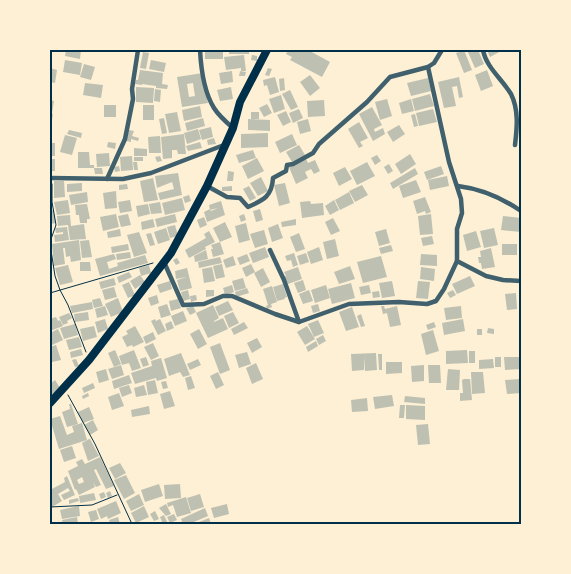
<svg xmlns="http://www.w3.org/2000/svg" width="571" height="574" viewBox="0 0 571 574" font-family="'Sofia Sans Condensed',sans-serif">
<rect width="100%" height="100%" fill="#fdf0d5"/>
<g fill="#bec0b2" fill-rule="evenodd">
<path d="M66,50H81L80,59L65,56Z"/>
<rect x="205" y="50" width="18" height="9"/>
<rect x="229" y="50" width="20" height="4"/>
<path d="M288,50H308L330,62L322,77L290,60L292,57L286,54Z"/>
<path d="M464,50L472,70L464,73L456,53Z"/>
<path d="M467,50H478L484,64L475,68Z"/>
<path d="M487,50H503L490,57Z"/>
<path d="M143,52L149,53L146,69L140,68Z"/>
<path d="M244,55L246,71H241V68L226,70L224,57Z"/>
<path d="M252,55L257,56V61L251,60Z"/>
<path d="M65,60L82,63L80,75L63,72Z"/>
<path d="M151,60L166,63L164,72L149,69Z"/>
<path d="M84,64L95,67L91,80L80,77Z"/>
<path d="M50,68L57,70L55,83L50,82Z"/>
<path d="M268,68L272,69L269,76L265,75Z"/>
<path d="M140,70L163,73L162,84L168,85L167,89L156,88V86L142,84V85L135,84L136,80H138Z"/>
<path d="M487,70L493,86L481,91L475,75Z"/>
<path d="M232,71L233,82L221,84L219,73Z"/>
<path d="M240,71L246,72L245,76H239Z"/>
<path d="M203,73L208,103L182,107L177,77ZM193,83L195,96L189,97L187,84Z"/>
<path d="M310,75L320,88L310,96L300,82Z"/>
<path d="M275,77L279,92L270,95L267,85L264,86L263,80Z"/>
<path d="M459,77L463,97L459,98L457,86L452,87L456,106L444,108L438,82Z"/>
<path d="M284,78L285,90L280,91L279,79Z"/>
<path d="M428,78L431,91L411,96L407,83Z"/>
<path d="M85,83L103,85L101,98L83,95Z"/>
<path d="M136,87L154,88L153,103L136,102Z"/>
<path d="M231,87L233,99L220,101L217,90Z"/>
<path d="M155,89L161,90L160,102L154,101Z"/>
<path d="M290,90L298,107L291,110L282,94Z"/>
<path d="M430,94L434,106L415,111L412,99Z"/>
<path d="M281,95L285,109L274,113L269,99Z"/>
<path d="M387,99L392,116L380,120L375,102Z"/>
<path d="M411,99L414,111L402,114L399,103Z"/>
<path d="M50,100L54,101L52,113L50,112Z"/>
<path d="M324,100L325,116L308,117L307,101Z"/>
<path d="M267,104L272,113L264,117L259,108Z"/>
<rect x="104" y="105" width="12" height="12"/>
<rect x="143" y="105" width="11" height="15"/>
<path d="M200,106L202,117L184,121L182,110Z"/>
<path d="M372,107L382,125L374,129L375,132L383,128L385,134L373,141L359,114Z"/>
<path d="M299,109L303,118L293,123L289,113Z"/>
<path d="M433,109L437,122L419,126L416,113Z"/>
<path d="M286,111L291,122L283,126L277,115Z"/>
<path d="M177,112L181,131L169,133L165,114Z"/>
<rect x="251" y="112" width="8" height="7"/>
<path d="M50,113L53,114L51,126H50Z"/>
<path d="M415,114L418,126L414,127L411,115Z"/>
<path d="M164,118L167,133L162,134L159,119Z"/>
<path d="M203,118L205,126L187,131L185,123Z"/>
<path d="M248,119L270,120V131L248,130Z"/>
<path d="M308,119L311,131L300,134L297,122Z"/>
<path d="M359,122L368,138L360,142L363,146L359,148L348,129Z"/>
<path d="M399,125L405,134L393,142L387,132Z"/>
<path d="M211,127L213,137L202,140L199,130Z"/>
<path d="M198,129L201,139L187,144L184,133Z"/>
<path d="M69,130L82,133L81,138L67,134Z"/>
<path d="M129,130L134,131L132,136L139,138L138,141L131,139V142L126,141Z"/>
<path d="M268,133V147L241,148V134Z"/>
<path d="M184,134L186,154H178L177,150H172V158L163,159L161,137Z"/>
<path d="M292,134L297,145L280,153L275,142Z"/>
<path d="M65,135L77,138L72,155L60,152Z"/>
<path d="M160,136L161,153H149L148,137Z"/>
<path d="M214,138L216,144L208,145L207,140Z"/>
<path d="M108,142L116,143L115,149L107,147Z"/>
<path d="M200,142L202,148L188,151L186,146Z"/>
<rect x="50" y="143" width="5" height="13"/>
<path d="M299,145L305,155L292,162L286,152Z"/>
<path d="M134,148L147,149V156H134Z"/>
<path d="M253,150L256,158L239,163L236,155Z"/>
<path d="M78,152H89L90,165H94V168H78Z"/>
<path d="M109,153L110,166L97,167L96,154Z"/>
<path d="M410,154L416,164L401,174L395,164Z"/>
<path d="M377,155L381,161L375,165L371,158Z"/>
<path d="M132,156L133,170L121,171L120,157Z"/>
<path d="M160,156L162,161L157,162L155,157Z"/>
<rect x="134" y="157" width="9" height="4"/>
<path d="M257,158L264,171L248,179L242,166Z"/>
<rect x="50" y="159" width="5" height="12"/>
<path d="M306,159L308,163L315,160L320,171L314,174L311,169L305,172L308,178L296,184L289,167Z"/>
<path d="M133,162H137L138,170H134Z"/>
<path d="M367,162L375,176L357,185L350,171Z"/>
<path d="M389,164L393,171L388,174L384,167Z"/>
<path d="M119,166L120,171L115,172L114,167Z"/>
<path d="M441,166L444,174L427,180L424,172Z"/>
<path d="M345,167L352,179L339,186L333,173Z"/>
<path d="M94,168H102L103,174H95Z"/>
<path d="M415,168L418,174L393,189L390,183Z"/>
<path d="M228,171L234,172L233,181H227Z"/>
<path d="M178,173L182,195L160,200L158,193L174,189L172,182L157,188L155,176Z"/>
<path d="M447,176L449,186L430,190L428,180Z"/>
<path d="M261,177L268,191L258,196L250,183Z"/>
<path d="M153,178L158,200L144,202L140,181Z"/>
<path d="M416,180L421,192L403,198L399,186Z"/>
<path d="M54,181H64L65,197L54,198Z"/>
<path d="M82,183V191L67,192V184Z"/>
<path d="M285,183L290,203L279,206L274,185Z"/>
<path d="M127,184L128,189L119,190V185Z"/>
<path d="M362,185L368,195L355,202L349,191Z"/>
<path d="M232,186V191H222V187Z"/>
<path d="M249,186L256,198L250,201L243,189Z"/>
<path d="M116,191L117,208L105,209L103,193Z"/>
<path d="M87,192L88,202L71,205L69,195Z"/>
<path d="M349,192L354,203L340,210L335,200Z"/>
<path d="M189,195L191,201L185,203L183,197Z"/>
<path d="M425,197L431,212L426,214L425,211L417,214L413,201Z"/>
<path d="M182,198L185,210L165,215L162,203Z"/>
<path d="M68,200L70,213L57,215L54,202Z"/>
<path d="M130,200L132,211L120,213L118,202Z"/>
<path d="M334,200L339,210L330,215L325,206Z"/>
<path d="M221,201L225,215L207,222L204,212L210,209L211,211L218,208L210,210L209,205Z"/>
<path d="M310,201L311,204L323,203L324,215L302,218L300,202Z"/>
<path d="M160,202L162,213L151,214L149,204Z"/>
<path d="M87,204L90,219H87V223H80L79,215H76L75,205Z"/>
<path d="M148,204L150,214L138,217L136,206Z"/>
<path d="M260,209L263,220L256,222L253,211Z"/>
<path d="M53,210L56,223L50,224V211Z"/>
<path d="M116,214L119,227L103,231L100,217Z"/>
<path d="M128,214L131,225L121,227L118,216Z"/>
<path d="M175,214L177,222L157,227L155,219Z"/>
<path d="M244,214L246,220L241,222L239,216Z"/>
<path d="M431,214L433,234L420,235L418,216Z"/>
<path d="M70,215L71,226L84,224L86,239L70,240L68,225L58,226L57,216Z"/>
<path d="M503,216L521,218V232L501,230Z"/>
<path d="M204,217L207,225L200,228L197,220Z"/>
<path d="M333,218L340,231L331,235L325,222Z"/>
<path d="M153,219L155,227L142,230L141,222Z"/>
<path d="M296,219V225L282,227L281,222Z"/>
<path d="M225,222L232,237L220,242L213,228Z"/>
<path d="M246,223L250,240L239,243L235,226Z"/>
<path d="M278,224L283,238L272,242L268,228Z"/>
<path d="M175,225L178,236L170,238L167,227Z"/>
<path d="M67,227L69,240L55,242L54,235L63,234V232L56,233L55,228Z"/>
<path d="M166,228L170,240L158,244L154,232Z"/>
<path d="M494,228L498,245L484,248L480,231Z"/>
<path d="M120,229L121,236L108,238L107,232Z"/>
<path d="M386,229L390,243L379,246L375,232Z"/>
<path d="M264,230L268,244L255,248L250,234Z"/>
<path d="M209,231L215,242L205,247L206,249L189,258L185,250L206,238L204,234Z"/>
<path d="M476,231L481,247L467,251L463,235Z"/>
<path d="M139,232L147,253L134,257L127,235Z"/>
<path d="M151,233L155,245L150,246L146,234Z"/>
<path d="M299,233L305,249L296,252L290,237Z"/>
<path d="M432,236L434,244L423,246L421,238Z"/>
<path d="M335,239L339,256L327,259L323,242Z"/>
<path d="M79,240L81,260L71,262L70,256L66,257L65,248H63L65,264L54,266L52,244Z"/>
<path d="M89,240L92,257L82,258L80,241Z"/>
<path d="M220,242L224,254L213,257L211,249H213L211,245Z"/>
<path d="M128,244L129,250L112,253L111,247Z"/>
<rect x="502" y="244" width="15" height="11"/>
<path d="M391,245L393,251L381,254L379,248Z"/>
<path d="M265,247L269,257L253,263L249,253Z"/>
<path d="M319,247L323,260L311,264L307,252Z"/>
<path d="M491,248L495,267L482,269L481,263H479L478,257H481L480,251Z"/>
<path d="M206,250L208,259L195,262L194,256Z"/>
<path d="M130,252L131,258L117,260L116,254Z"/>
<path d="M294,253L298,265L293,267L291,260L287,261L285,256Z"/>
<path d="M306,253L309,262L300,265L297,256Z"/>
<path d="M114,254L116,259L107,262L109,269L118,266L117,263L145,255L148,263L100,276L95,259Z"/>
<path d="M247,254L250,261L240,265L237,258Z"/>
<path d="M421,254L437,255V266L420,265Z"/>
<path d="M233,256L236,265L226,268L223,260Z"/>
<path d="M381,256L387,277L363,283L357,262Z"/>
<path d="M220,257L222,263L199,268L198,262Z"/>
<path d="M177,258L180,263L176,265L173,260Z"/>
<path d="M80,262H90L91,271H80Z"/>
<path d="M222,264L225,277L216,279L213,266Z"/>
<path d="M251,264L255,272L246,277L242,268Z"/>
<path d="M68,265L73,282L60,285L55,268Z"/>
<path d="M149,265L151,273L141,276L139,268Z"/>
<path d="M350,266L355,279L339,284L334,272Z"/>
<path d="M212,267L215,281L204,283L202,269Z"/>
<path d="M298,267L302,279L288,284L283,277L286,276L284,272Z"/>
<path d="M421,267L435,269L434,281L420,279Z"/>
<path d="M187,268L192,288L180,291L177,280L187,277L176,279L175,271Z"/>
<path d="M263,268L270,282L261,287L254,273Z"/>
<path d="M129,272L132,277L119,283L117,277Z"/>
<path d="M140,275L145,282L135,289L130,281Z"/>
<path d="M470,276L475,286L457,294L452,284Z"/>
<path d="M114,278L116,285L101,289L99,282Z"/>
<path d="M243,278L246,288L235,291L232,281Z"/>
<path d="M303,280L306,290L298,293L294,283Z"/>
<path d="M170,281L172,289L160,293L157,285Z"/>
<path d="M392,281L395,296L382,298L379,283Z"/>
<path d="M418,281L430,282L428,299L416,298Z"/>
<path d="M129,282L135,295L128,298L122,285Z"/>
<path d="M351,283L355,298L332,304L328,289Z"/>
<path d="M283,284L287,297L284,298L285,299L277,301L273,287Z"/>
<path d="M232,285L234,292L225,295L223,288Z"/>
<path d="M326,285L330,298L315,303L311,290Z"/>
<path d="M369,285L371,293L361,295L359,287Z"/>
<path d="M272,286L277,302L271,304L272,307L267,309L266,306L268,305L263,289Z"/>
<path d="M114,287L117,297L105,300L102,290Z"/>
<path d="M247,288L249,293L236,297L235,292Z"/>
<path d="M188,290L190,299L183,301L181,292Z"/>
<path d="M206,290H214V296L206,297Z"/>
<path d="M309,290L313,301L303,304L299,294Z"/>
<path d="M453,290L456,295L450,298L447,293Z"/>
<path d="M379,291L380,297L373,298L372,292Z"/>
<path d="M516,293L517,309L507,310L505,294Z"/>
<path d="M157,295L159,303L151,306L148,298Z"/>
<path d="M196,295L197,300L191,302L190,296Z"/>
<path d="M100,298L103,306L94,308L92,300Z"/>
<path d="M118,298L123,312L111,317L105,304Z"/>
<path d="M178,299L181,308L171,311L169,301Z"/>
<path d="M228,301L233,310L219,316L215,307Z"/>
<path d="M92,302L93,309L72,313L70,306Z"/>
<path d="M167,304L171,315L161,318L158,307Z"/>
<path d="M318,304L320,311L313,313L311,306Z"/>
<path d="M213,305L219,318L214,321V322L223,318L228,329L208,338L196,313Z"/>
<path d="M105,306L108,315L97,318L95,309Z"/>
<path d="M193,306L196,312L190,315L186,308Z"/>
<path d="M381,306H384L385,309L397,306L401,325L390,327L387,313L383,314Z"/>
<path d="M461,306L462,318L446,320L444,308Z"/>
<path d="M352,307L359,327L346,331L339,312Z"/>
<path d="M183,311L187,321L175,326L171,316Z"/>
<path d="M88,312L89,320L75,322L74,314Z"/>
<path d="M233,312L239,323L229,328L224,316Z"/>
<path d="M69,313L72,318L67,321L68,323L63,325L59,317Z"/>
<path d="M361,314L365,326L361,327L357,316Z"/>
<path d="M56,317L58,321L60,320L63,326L50,331V319Z"/>
<path d="M105,319L108,329L98,333L95,322Z"/>
<path d="M155,319L156,321L160,319L166,331L158,335L151,321Z"/>
<path d="M463,319L465,331L444,335L442,323Z"/>
<path d="M318,320L324,333L314,337L308,324Z"/>
<path d="M171,321L174,328L167,331L165,324Z"/>
<path d="M244,322L248,328L234,335L231,329Z"/>
<path d="M434,322L436,327L428,330L426,325Z"/>
<path d="M75,324L78,335L64,339L60,328Z"/>
<path d="M94,326L97,337L83,341L80,329Z"/>
<path d="M135,326L144,342L133,347L132,345L127,347L122,337L128,334L126,331Z"/>
<path d="M307,326L315,339L305,345L297,332Z"/>
<path d="M488,328L494,329V334L487,333Z"/>
<path d="M58,329L63,340L52,345L50,333Z"/>
<path d="M199,329L207,344L198,349L190,334Z"/>
<rect x="477" y="329" width="5" height="6"/>
<path d="M433,330L439,351L426,355L421,334Z"/>
<path d="M153,332L156,339L146,344L143,337Z"/>
<path d="M323,335L326,341L319,345L316,339Z"/>
<path d="M79,337L82,347L69,350L66,340Z"/>
<path d="M257,338L262,347L252,353L247,343Z"/>
<path d="M316,341L318,346L308,352L306,347Z"/>
<path d="M153,343L159,356L151,360L144,347Z"/>
<path d="M220,343L230,370L220,374L210,347Z"/>
<path d="M56,345L61,360L52,362L50,347Z"/>
<path d="M81,349L83,355L71,358L70,352Z"/>
<path d="M115,350L121,364L114,367L108,353Z"/>
<path d="M134,350L141,368L132,371L129,363L122,365L119,356Z"/>
<path d="M467,350L468,363L446,364V351Z"/>
<rect x="469" y="351" width="6" height="12"/>
<path d="M247,352L251,364L239,368L235,355Z"/>
<path d="M181,353L190,375L183,377L180,372L169,376L164,359Z"/>
<path d="M376,353L377,370L365,371L364,356V370L352,371L351,354Z"/>
<path d="M378,354H382V370H379Z"/>
<path d="M146,357L149,365L143,367L140,359Z"/>
<rect x="495" y="357" width="6" height="10"/>
<path d="M504,357H521V369L505,370Z"/>
<path d="M161,358L167,378L157,381L156,378L135,384L131,373L152,366L151,361Z"/>
<path d="M76,359L79,366L75,367L72,360Z"/>
<path d="M198,359L201,365L190,370L187,364Z"/>
<path d="M493,359L494,368L479,369V360Z"/>
<path d="M386,362H402V373L386,374Z"/>
<path d="M256,363L263,379L252,384L246,368Z"/>
<path d="M121,365L124,375L112,379L108,369Z"/>
<path d="M424,365V381L412,382L411,366Z"/>
<path d="M428,365H440L441,383H429Z"/>
<path d="M106,369L109,380L99,383L96,372Z"/>
<path d="M448,369L460,370L459,390H446Z"/>
<path d="M218,372L224,385L216,389L210,376Z"/>
<path d="M471,372H483L485,393L472,394Z"/>
<path d="M129,375L132,383L114,389L112,381Z"/>
<path d="M191,376L195,388L188,390L185,378Z"/>
<path d="M464,379H470L472,400L460,401V393H463L462,380Z"/>
<path d="M521,379V393L507,394L505,380Z"/>
<path d="M55,380L60,388L50,396V384Z"/>
<path d="M155,380L158,393L148,395L146,382Z"/>
<path d="M166,381L168,388L163,389L161,382Z"/>
<path d="M93,383L95,388L84,393L82,388Z"/>
<path d="M129,385L132,393L122,397L119,388Z"/>
<path d="M144,385L147,395L136,397L134,388Z"/>
<path d="M170,391L175,406L164,409L160,394Z"/>
<path d="M88,393L89,396L83,399L82,396Z"/>
<path d="M119,393L124,406L112,410L108,397Z"/>
<path d="M392,395L394,406L375,409L373,397Z"/>
<path d="M405,396L425,398V404L404,402Z"/>
<path d="M367,398L368,411L352,412L351,400Z"/>
<path d="M69,404H71L78,424L67,427L62,412L70,409Z"/>
<path d="M400,405H405L404,418H399Z"/>
<path d="M406,405L425,406V420L406,419Z"/>
<path d="M149,406L150,414L132,417L131,410Z"/>
<path d="M89,407L94,419L83,423L78,412Z"/>
<path d="M60,416L67,435L74,432L72,426L82,423L87,440L59,449L50,419Z"/>
<path d="M93,420L98,430L90,435L84,425Z"/>
<path d="M428,424L430,444L418,445L416,425Z"/>
<path d="M89,439H90L99,456L88,461L82,443Z"/>
<path d="M72,446L76,458L64,462L60,450Z"/>
<path d="M100,457L114,486L106,489L96,469L94,470L101,485L96,487L93,482L95,487L79,495L76,489L75,490L68,471L78,466L76,462L82,459L85,464ZM82,477L84,482L79,484L77,480Z"/>
<path d="M120,463L126,473L115,479L109,468Z"/>
<path d="M126,475L135,493L124,499L114,480Z"/>
<path d="M67,476L75,495L64,500L61,495L70,491L68,488L58,494L62,501L52,507L50,503V490L65,482L64,478Z"/>
<path d="M159,484L163,496L145,502L141,490Z"/>
<path d="M180,484L181,498L165,499L164,485Z"/>
<path d="M110,491L112,496L108,498L106,493Z"/>
<path d="M104,492L106,497L101,499L99,494Z"/>
<path d="M94,493L96,500L80,503L79,496Z"/>
<path d="M139,494L144,505L131,511L126,501Z"/>
<path d="M200,494L204,507L191,511L187,498Z"/>
<path d="M186,497L191,513L177,517L173,505L168,507L167,503Z"/>
<path d="M78,498L79,501L69,504V500Z"/>
<path d="M116,501L121,513L108,519L107,516L101,519L97,509Z"/>
<path d="M166,504L171,514L166,516L159,508Z"/>
<path d="M227,504L229,514L214,518L211,508Z"/>
<path d="M79,506L80,516L62,519L60,510Z"/>
<path d="M144,506L149,517L136,523L131,513Z"/>
<path d="M205,508L208,516L189,524H183L181,519Z"/>
<path d="M96,510L99,519L91,522L88,512Z"/>
<path d="M155,511L159,519L154,521L150,514Z"/>
<path d="M174,514L177,520L170,523L167,517Z"/>
<path d="M164,515L168,524H163L160,517Z"/>
<path d="M77,517L78,524H63L62,520Z"/>
<path d="M118,517L120,524H110L109,520Z"/>
<path d="M209,518L211,524H194Z"/>
</g>
<g fill="none" stroke-linecap="round" stroke-linejoin="round">
<g stroke="#003049" stroke-width="1">
<path d="M50,242L56,225L52,202V184"/>
<path d="M50,244L55,276L60,290L68,305L86,352"/>
<path d="M50,293L153,263"/>
<path d="M68,395L95,444L132,524"/>
<path d="M50,507L92,505L117,495"/>
</g>
<g stroke="#3f606c" stroke-width="4.5">
<path d="M200,50C201,69 204,92 214,108C219,116 226,122 233,128"/>
<path d="M442,50L434,63L428,67L449,162L461,199L462,213L457,229V261L486,276L503,280L521,281"/>
<path d="M483,50C486,67 502,79 511,94C519,110 517,128 515,145"/>
<path d="M50,178L123,179L151,173L224,145"/>
<path d="M107,179L125,139L133,99L132,89L138,50"/>
<path d="M207,186L227,197L240,198L248,207C264,200 272,196 273,178L286,171L287,165L293,164L313,153L319,144L367,102L390,77L428,67"/>
<path d="M458,186C482,189 502,198 521,211"/>
<path d="M270,250L284,280L299,322"/>
<path d="M164,262L183,305L204,304L223,296H232L275,314L299,322L349,304L399,302L427,304L436,301L444,289L457,261"/>
</g>
<path stroke="#003049" stroke-width="8" d="M50,403L89,360L171,253L207,186L233,128L240,102L267,50"/>
</g>
<rect width="571" height="574" fill="none" stroke="#fdf0d5" stroke-width="102"/>
<rect x="51" y="51" width="469" height="472" fill="none" stroke="#003049" stroke-width="2"/>
</svg>
